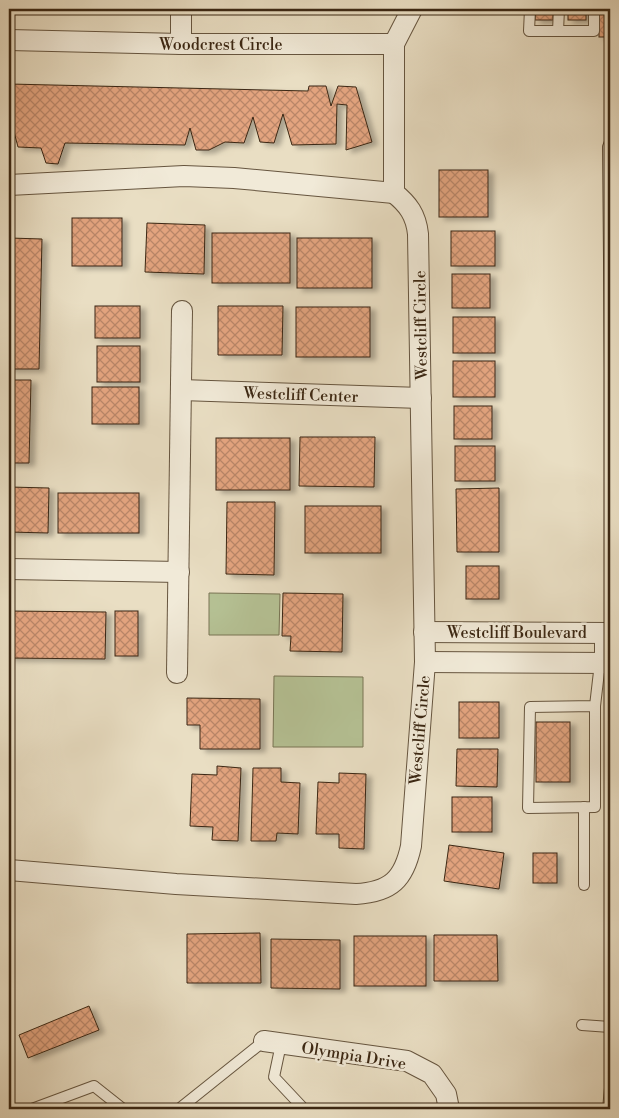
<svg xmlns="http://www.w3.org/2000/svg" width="619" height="1118" viewBox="0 0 619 1118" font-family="'Libre Bodoni',serif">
<defs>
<pattern id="building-cross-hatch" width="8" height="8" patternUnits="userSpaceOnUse" patternTransform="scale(1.25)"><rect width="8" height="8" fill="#e3a47f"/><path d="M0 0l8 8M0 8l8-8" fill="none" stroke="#b98667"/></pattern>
<filter id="shadow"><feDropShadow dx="5.5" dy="3" stdDeviation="2.5" flood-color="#0004"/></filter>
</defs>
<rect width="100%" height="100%" fill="#e9dec3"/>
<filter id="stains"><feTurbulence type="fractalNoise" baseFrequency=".004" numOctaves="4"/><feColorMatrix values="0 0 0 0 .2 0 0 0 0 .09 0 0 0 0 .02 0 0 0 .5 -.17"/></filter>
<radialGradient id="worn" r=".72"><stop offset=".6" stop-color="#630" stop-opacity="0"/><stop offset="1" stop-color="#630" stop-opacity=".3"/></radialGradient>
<g fill="#b5c194" stroke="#787454">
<path d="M209,593L280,594L279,635H209Z"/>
<path d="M274,676L363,677V747H273Z"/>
</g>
<g fill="url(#building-cross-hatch)" stroke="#3b2713" filter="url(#shadow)">
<path d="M536,9H553V20H535Z"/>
<rect x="568" y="9" width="18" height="11"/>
<rect x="599" y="9" width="11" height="28"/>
<path d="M9,84L308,91L309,86H326L331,106L338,86L356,87L372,142L346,150L347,105L337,104L336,144L292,145L283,114L274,143L260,142L253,117L244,143L225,142L209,150H196L190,128L185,145L65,143L58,164L46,163L41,148L18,147L9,113Z"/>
<rect x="439" y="170" width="49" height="47"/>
<rect x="72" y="218" width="50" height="48"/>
<path d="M147,223L205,225L204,274L145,272Z"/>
<rect x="451" y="231" width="44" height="35"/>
<rect x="212" y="233" width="78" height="50"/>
<path d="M9,238L42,239L39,369H9Z"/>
<rect x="297" y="238" width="75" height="50"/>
<rect x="452" y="274" width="38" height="34"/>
<rect x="95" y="306" width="45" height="32"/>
<path d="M218,306H283L282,355H218Z"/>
<rect x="296" y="307" width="74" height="50"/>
<rect x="453" y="317" width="42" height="36"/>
<rect x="97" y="346" width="43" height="36"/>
<rect x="453" y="361" width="42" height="36"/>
<path d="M9,380H31L29,463H9Z"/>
<rect x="92" y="387" width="47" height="37"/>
<rect x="454" y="406" width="38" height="33"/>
<path d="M300,437H375L374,487L299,486Z"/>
<rect x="216" y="438" width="74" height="52"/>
<rect x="455" y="446" width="40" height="35"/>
<path d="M9,487L49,488L48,533L9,532Z"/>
<path d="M499,488V552H457L456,489Z"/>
<rect x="58" y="493" width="81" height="40"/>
<path d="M227,502H275L274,575L226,574Z"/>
<rect x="305" y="506" width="76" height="47"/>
<rect x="466" y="566" width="33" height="33"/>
<path d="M283,593L343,594L342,652L290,651L291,636H282Z"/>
<path d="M9,611L106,612L105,659L9,658Z"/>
<rect x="115" y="611" width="23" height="45"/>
<path d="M187,698L260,699V749H200V725H187Z"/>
<rect x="459" y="702" width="40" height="36"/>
<rect x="536" y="722" width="34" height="60"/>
<path d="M457,749H498L497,787L456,786Z"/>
<path d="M217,766L241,768L238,841L212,840L213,827L190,826L192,774L217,775Z"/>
<path d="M253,768H281V782L300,783L298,834L277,833L276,841H251Z"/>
<path d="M339,773L366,774L364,849L339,848V834H316L318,782L339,783Z"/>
<rect x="452" y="797" width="40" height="35"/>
<path d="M449,845L504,853L499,889L444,881Z"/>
<rect x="533" y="853" width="24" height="30"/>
<path d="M260,933L261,983H187V934Z"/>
<path d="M434,935H497L498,981H434Z"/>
<rect x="354" y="936" width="72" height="50"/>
<path d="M271,939L340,940V989L271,988Z"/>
<path d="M89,1006L99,1030L28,1058L19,1035Z"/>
</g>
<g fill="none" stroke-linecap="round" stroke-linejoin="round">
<defs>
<g id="lane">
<path d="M530,9L529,31H594V9"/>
<path d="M558,31L559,9"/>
<path d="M610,142L608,147L610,370"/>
<path d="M595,706L530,707L528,808L595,807V706L600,663V633"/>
<path d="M584,885V807"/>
<path d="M582,1025L610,1027"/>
<path d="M281,1044L274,1077L304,1109"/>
<path d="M32,1109L94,1086L123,1109"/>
<path d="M179,1109L264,1041"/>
<path d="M608,1109L610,1088"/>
</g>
<g id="street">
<path d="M9,40L181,44H394"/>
<path d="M181,44V9"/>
<path d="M9,185L184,176L234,178L394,193"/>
<path d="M181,390L421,398"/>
<path d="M9,569L179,572"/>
<path d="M424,632L610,633"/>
<path d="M425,662L610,663"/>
<path d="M177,673L182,311"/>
<path d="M9,870L176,884L356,894C391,892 404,879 411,846L425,662L418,234C416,215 408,204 394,193V44L412,9"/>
<path d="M264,1041L407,1061L432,1074L446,1094L449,1109"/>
</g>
</defs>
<use href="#lane" stroke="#66553f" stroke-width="12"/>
<use href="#street" stroke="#66553f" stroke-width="22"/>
<use href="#lane" stroke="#f1ead8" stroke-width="10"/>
<use href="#street" stroke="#f1ead8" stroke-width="20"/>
</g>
<g text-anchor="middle" stroke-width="5" stroke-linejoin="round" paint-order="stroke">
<g font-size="16" fill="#3b2713" stroke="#f1ead8">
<text x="221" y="50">Woodcrest Circle</text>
<text transform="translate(420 325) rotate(-91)" y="6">Westcliff Circle</text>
<text transform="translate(301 394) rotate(2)" y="6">Westcliff Center</text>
<text x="517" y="638">Westcliff Boulevard</text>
<text transform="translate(419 730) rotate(-85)" y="6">Westcliff Circle</text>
<text transform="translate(354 1055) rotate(9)" y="6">Olympia Drive</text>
</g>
</g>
<rect width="619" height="1118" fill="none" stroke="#e9dec3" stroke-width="30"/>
<rect x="10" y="10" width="599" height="1098" fill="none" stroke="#3b2713" stroke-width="2.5"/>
<rect x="15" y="15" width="589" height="1088" fill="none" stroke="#3b2713"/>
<rect width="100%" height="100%" filter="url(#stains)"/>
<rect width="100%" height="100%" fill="url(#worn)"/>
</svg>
